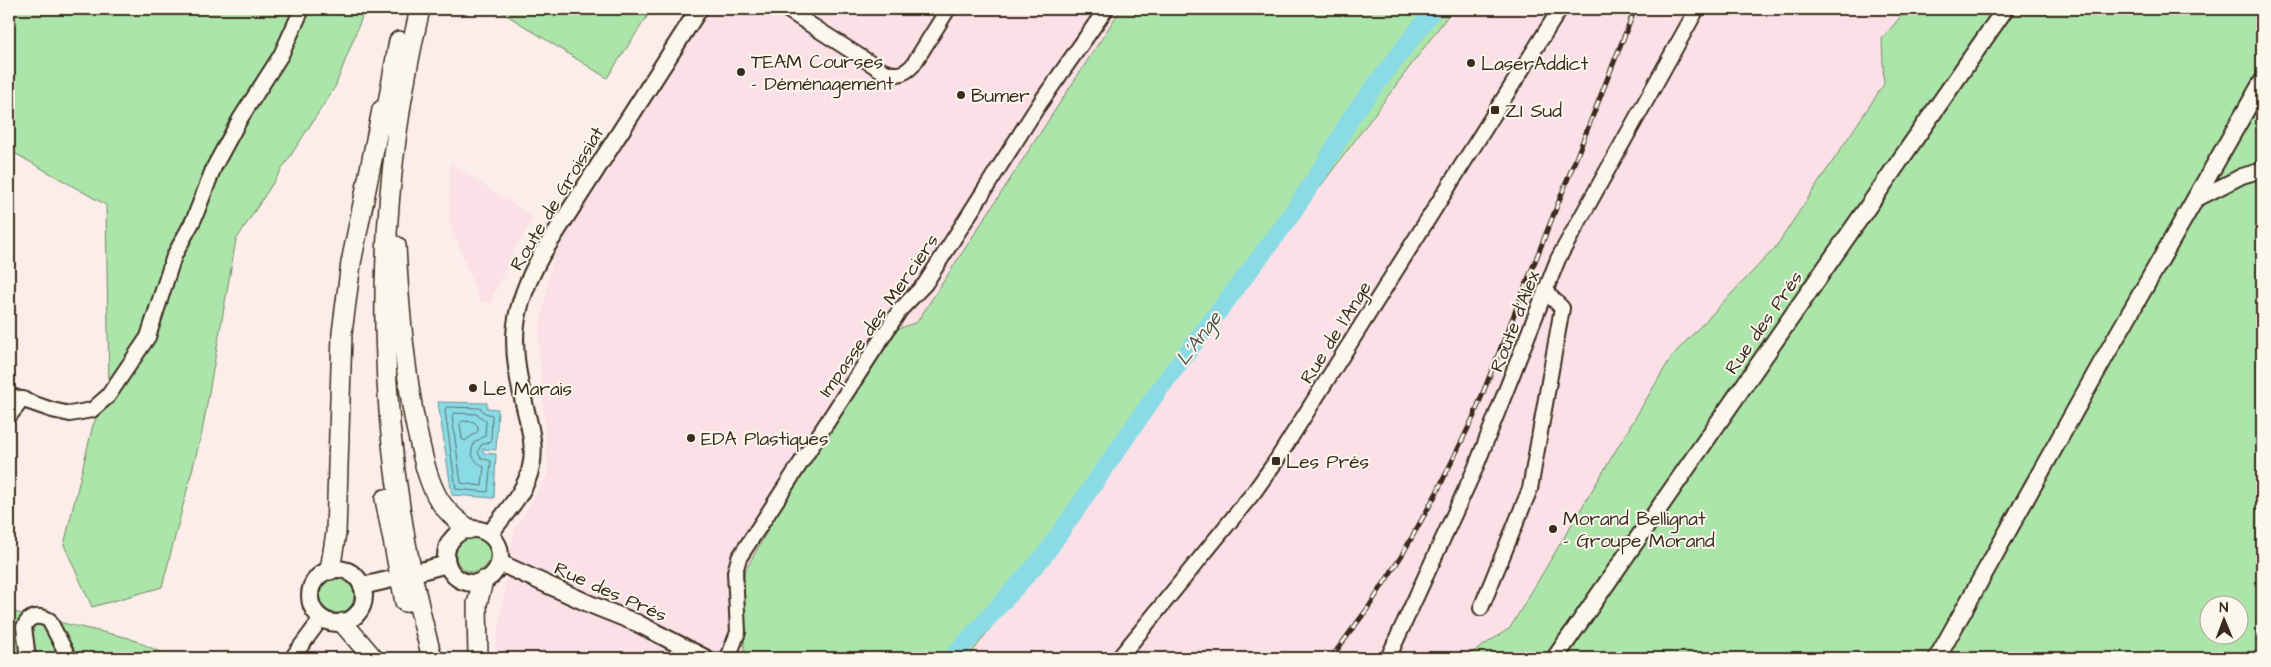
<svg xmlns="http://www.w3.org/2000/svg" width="2271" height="667" viewBox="0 0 2271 667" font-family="'Architects Daughter',sans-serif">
<rect width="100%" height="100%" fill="#fbedea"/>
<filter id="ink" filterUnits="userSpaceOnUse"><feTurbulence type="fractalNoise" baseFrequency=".02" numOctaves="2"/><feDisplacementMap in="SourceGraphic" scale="10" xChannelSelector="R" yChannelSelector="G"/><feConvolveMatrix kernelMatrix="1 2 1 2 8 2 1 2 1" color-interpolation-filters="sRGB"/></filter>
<g filter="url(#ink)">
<g fill="#fbe1e7">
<path d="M710,9H1121L917,322L898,329L774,519L744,573V652L757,658H494L514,531L548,473L538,335L554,253Z"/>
<path d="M1453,9H1907L1882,39L1884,84L1775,249L1672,356L1510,628L1464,658H968Z"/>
<path d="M450,162L534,218L513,252L490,303L480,302L449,219Z"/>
<path d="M307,648L357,656L358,658H301Z"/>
</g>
<g fill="#ace5aa" stroke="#748864" fill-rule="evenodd">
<path d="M9,9H365L335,87L236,240L202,432L162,587L92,607L64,545L93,425L109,391L106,205L9,150Z"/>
<path d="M497,9H652L607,78Z"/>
<path d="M1121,9H1453L968,658H757L744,652V573L774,519L898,329L917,322Z"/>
<path d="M1907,9H2262V658H1464L1510,628L1672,356L1775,248L1884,84L1882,39ZM2208,604H2238V634H2208Z"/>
<circle cx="473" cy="555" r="17"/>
<circle cx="337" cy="596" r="17"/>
<path d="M9,611L129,638L174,658H9Z"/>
</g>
<path fill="#8adbe6" stroke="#6a9496" d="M438,402L487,403V408L498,409L496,450L483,449V453L496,454L494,498L452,495Z"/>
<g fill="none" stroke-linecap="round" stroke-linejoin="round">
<g stroke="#5b716e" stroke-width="1">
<path d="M447,407L480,408L485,413L492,415L491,442L481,445L478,452L481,458L491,461L488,492L456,489L445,410Z"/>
<path d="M454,413L477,414L486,421L485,436L475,442C468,454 474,461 484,467L482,486L461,483L452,416Z"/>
<path d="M463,421L474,422L478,426V431L465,441L462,439L460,424Z"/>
</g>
<path stroke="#8adbe6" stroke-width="18" d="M952,658L1044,556L1161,387L1285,224L1326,162L1352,116L1434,9"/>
<defs>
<g id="minor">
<path d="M786,9L881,70C894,76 903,76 913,65L948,9"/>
<path d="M2195,200L2242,176L2262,170"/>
<path d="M9,395L52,410L70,414L92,410L108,396L148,337L174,256L194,219L214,167L240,119L281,55L302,9"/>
<path d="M9,416L23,399"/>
<path d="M1481,608L1530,489L1562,308L1545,291"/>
<path d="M28,658L24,627C29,615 39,615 49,620L69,658"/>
<path d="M292,658L321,619"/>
<path d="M728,658L738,632L735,572L739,558L900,310L925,284L1038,106L1106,9"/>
<path d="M1119,658L1254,492L1276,461L1560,9"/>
<path d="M1388,658L1475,469L1558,259L1697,9"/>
</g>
<g id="major">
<circle cx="473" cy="556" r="27"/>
<path d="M490,534C505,512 525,494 531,467C536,446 529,424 524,403C509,342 511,310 542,254L699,9"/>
<path d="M500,563L592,605L637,623L705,658"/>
<circle cx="337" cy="596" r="27"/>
<path d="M421,571L447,564"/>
<path d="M362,586L388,580"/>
<path d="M1555,658L2005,9"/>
<path d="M1937,658L2106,355L2262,82"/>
</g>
<g id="highway">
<path d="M420,9C369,224 374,445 432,658"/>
<path d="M384,125L399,41"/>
<path d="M396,246C399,307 404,367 416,427C422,452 426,478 439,500C447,512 457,521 469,529"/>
<path d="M385,499L405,602"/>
<path d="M330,570L336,533L342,333L351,263L382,110"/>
<path d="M343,623L373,658"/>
<path d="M478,658L477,604L483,581"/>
</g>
</defs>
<use href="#minor" stroke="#3b2a1e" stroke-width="18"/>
<use href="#major" stroke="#3b2a1e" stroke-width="20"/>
<use href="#highway" stroke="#3b2a1e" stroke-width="22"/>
<use href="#minor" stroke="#fbf7ec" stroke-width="14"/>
<use href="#major" stroke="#fbf7ec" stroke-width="16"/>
<use href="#highway" stroke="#fbf7ec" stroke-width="19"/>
<defs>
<path id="rail" d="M1331,658L1368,608L1402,555L1436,494L1473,418L1635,9"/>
</defs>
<use href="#rail" stroke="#3b2a1e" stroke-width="5"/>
<use href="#rail" stroke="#fbf7ec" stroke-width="3" stroke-dasharray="9" stroke-linecap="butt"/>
</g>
</g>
<g fill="#3b2a1e" stroke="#fbf7ec" stroke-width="2">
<circle cx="1471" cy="63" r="5"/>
<circle cx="741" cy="72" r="5"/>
<circle cx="961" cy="95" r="5"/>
<rect x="1490" y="105" width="10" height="10" rx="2.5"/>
<circle cx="473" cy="388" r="5"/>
<circle cx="691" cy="438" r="5"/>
<rect x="1271" y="456" width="10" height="10" rx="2.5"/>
<circle cx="1553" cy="529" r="5"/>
</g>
<g text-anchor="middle" stroke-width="4" stroke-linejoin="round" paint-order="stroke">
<g font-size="19" fill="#3b2a1e" stroke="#fbf7ec" text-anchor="start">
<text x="751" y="68">TEAM Courses<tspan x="751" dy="22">- Déménagement</tspan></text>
<text x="1481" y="70">LaserAddict</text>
<text x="971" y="102">Bumer</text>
<text x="1505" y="117">ZI Sud</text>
<text x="483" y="395">Le Marais</text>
<text x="701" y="445">EDA Plastiques</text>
<text x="1286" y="468">Les Prés</text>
<text x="1563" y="525">Morand Bellignat<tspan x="1563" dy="22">- Groupe Morand</tspan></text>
</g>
<g font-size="19" fill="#3b2a1e" stroke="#fbf7ec">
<text transform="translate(556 198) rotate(-59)" y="7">Route de Groissiat</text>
<text transform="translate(878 315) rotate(-55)" y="7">Impasse des Merciers</text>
<text transform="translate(1514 321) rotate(-69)" y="7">Route d'Alex</text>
<text transform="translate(1763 322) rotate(-55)" y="7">Rue des Prés</text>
<text transform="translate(1335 332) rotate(-58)" y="7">Rue de l'Ange</text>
<text transform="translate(611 591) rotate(24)" y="7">Rue des Prés</text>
</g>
<g font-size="20" font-style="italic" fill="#4f5650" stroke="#fbf7ec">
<text transform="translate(1198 338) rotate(-53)" y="7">L'Ange</text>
</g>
</g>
<rect width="2271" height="667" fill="none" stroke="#fbf7ec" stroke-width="30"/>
<rect x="15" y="15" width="2241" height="637" fill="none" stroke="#3b2a1e" stroke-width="2" filter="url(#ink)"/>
<g transform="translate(2224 620) rotate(359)"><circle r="24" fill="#fbf7ec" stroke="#aea59a"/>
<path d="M0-4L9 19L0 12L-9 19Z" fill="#3b2a1e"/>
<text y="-8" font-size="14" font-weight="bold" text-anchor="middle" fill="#3b2a1e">N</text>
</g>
</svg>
